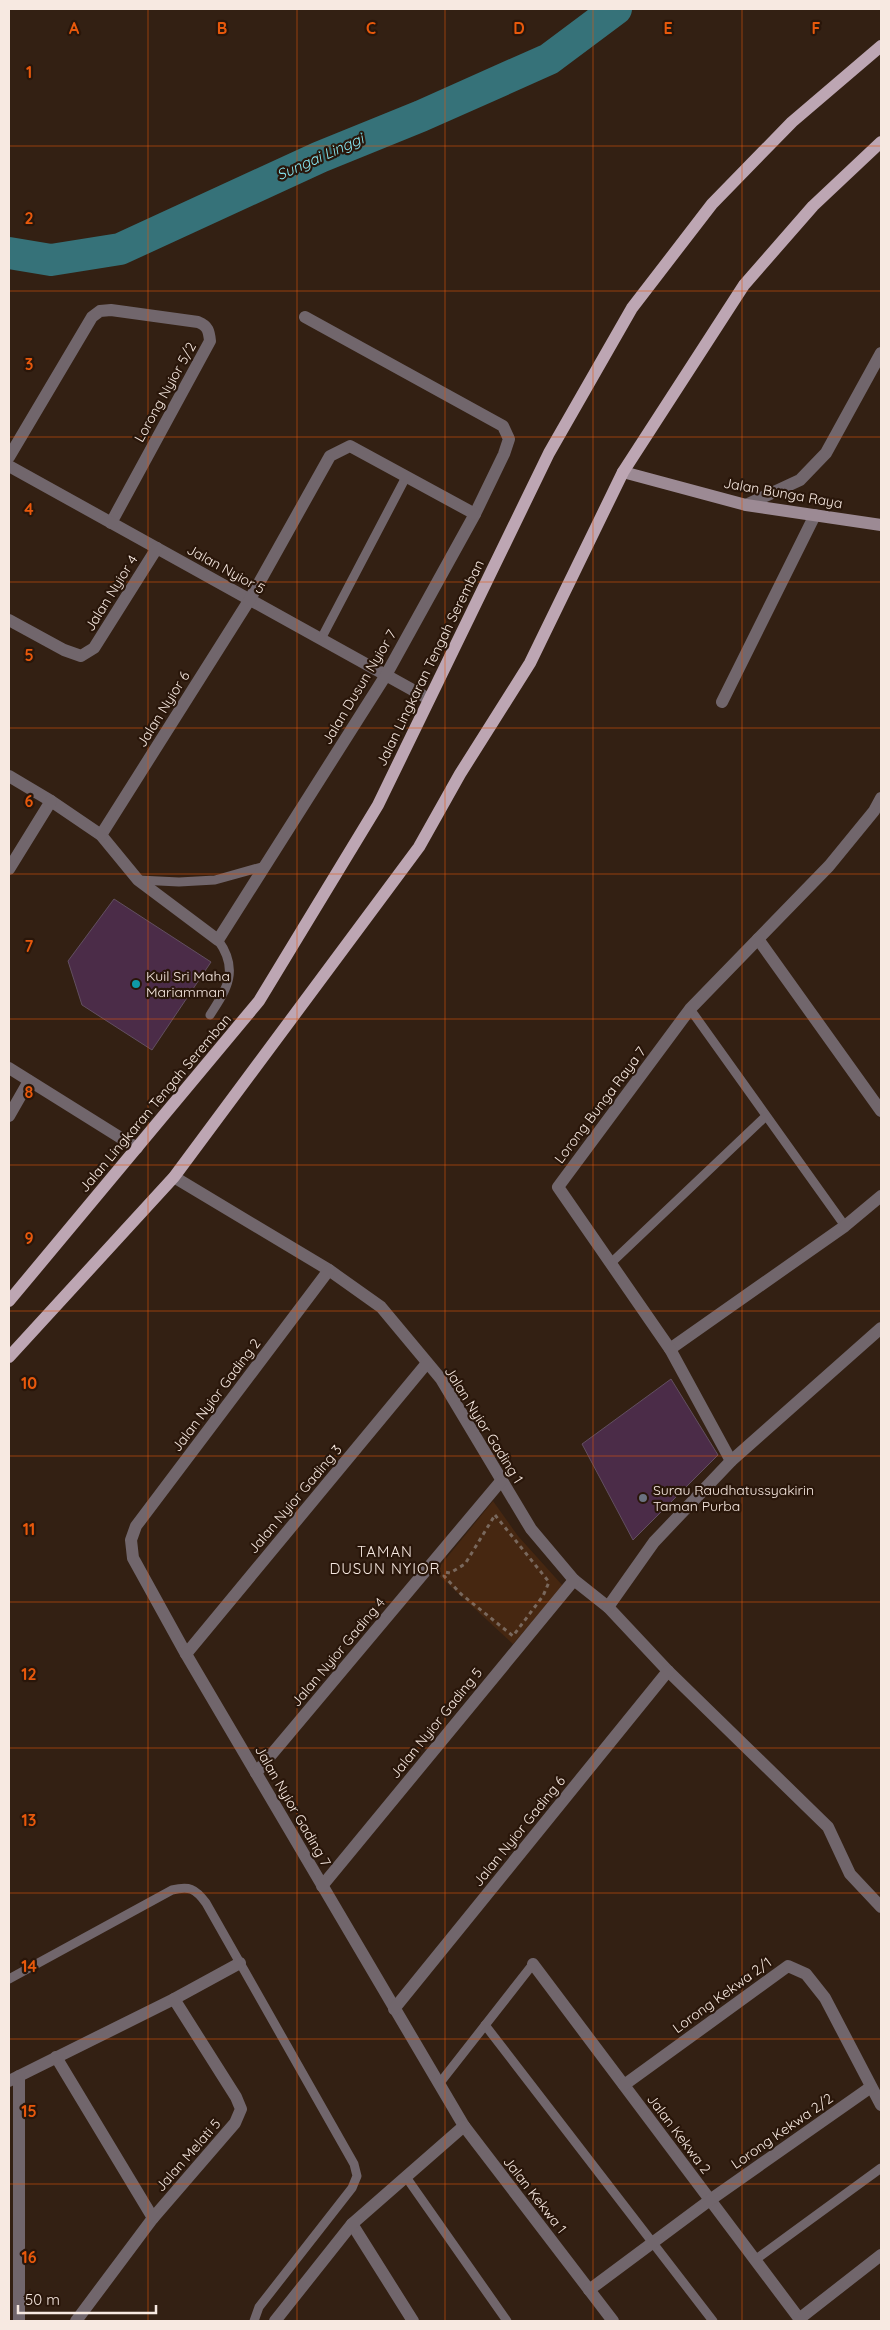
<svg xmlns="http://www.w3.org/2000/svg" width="890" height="2330" viewBox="0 0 890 2330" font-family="Quicksand,sans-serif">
<rect width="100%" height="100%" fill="#332013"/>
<path fill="#462711" d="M493,1501L518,1536L563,1586L513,1644L435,1572Z"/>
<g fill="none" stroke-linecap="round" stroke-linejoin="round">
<path stroke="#367279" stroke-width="32" d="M9,253L51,260L120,249L320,157L421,116L549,59L616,9"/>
</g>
<g fill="#4b2c48" stroke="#624f60">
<path d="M114,899L211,962L152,1050L82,1005L68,961Z"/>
<path d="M671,1379L718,1455L633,1540L582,1444Z"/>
</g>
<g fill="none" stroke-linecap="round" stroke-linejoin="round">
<path stroke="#79685d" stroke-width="3" stroke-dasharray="4 4" stroke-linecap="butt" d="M495,1515L549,1582L543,1596L513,1636L461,1594L444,1576L445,1572L450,1573L465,1564Z"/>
<g stroke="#71666c" stroke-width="9">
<path d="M321,639L406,477"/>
<path d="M139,880L179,882L215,880L265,866"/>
<path d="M690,1009L845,1226"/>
<path d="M210,1015C228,988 239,969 218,940"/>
<path d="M611,1263L766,1116"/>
<path d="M9,1979L172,1890C189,1886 195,1888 206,1903L354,2164L357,2176L352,2188L259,2307L254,2321"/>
<path d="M485,2025L713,2321"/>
<path d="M439,2084L533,1964"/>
<path d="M406,2177L507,2321"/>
<path d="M755,2260L881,2168"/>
</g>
<g stroke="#71666c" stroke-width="12">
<path d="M9,457L92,317L100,311L111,310L198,322C208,326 209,331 210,341L111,523"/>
<path d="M9,466L429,699"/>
<path d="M746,505L800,480L826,453L881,353"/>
<path d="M9,620L64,650L81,656L94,648L157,548"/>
<path d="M722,702L815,515"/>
<path d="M9,776L51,801L101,835L138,880L218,940L386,675L475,514L504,454L509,439L503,426L305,317"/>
<path d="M101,835L250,599L330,456L350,446L475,514"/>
<path d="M9,869L51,801"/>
<path d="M758,939L881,1111"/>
<path d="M9,1068L137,1148"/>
<path d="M9,1116L29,1081"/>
<path d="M174,1177L329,1270L381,1307L441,1379L531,1529L574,1580L608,1607L668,1671L828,1827L850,1874L881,1907"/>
<path d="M329,1270L136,1526L131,1540L133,1558L186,1654L464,2126L613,2321"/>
<path d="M670,1349L845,1226L881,1196"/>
<path d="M731,1461L670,1349L558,1187L690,1009L829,866L874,811L881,798"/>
<path d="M608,1607L654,1542L731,1461L881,1328"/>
<path d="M186,1654L427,1363"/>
<path d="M256,1773L501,1481"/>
<path d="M322,1886L574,1580"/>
<path d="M533,1964L801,2321"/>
<path d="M394,2009L668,1671"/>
<path d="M56,2057L153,2218"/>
<path d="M9,2081L174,1999L240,1963"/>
<path d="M624,2085L788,1966L806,1974L825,1998L881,2105"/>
<path d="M352,2224L413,2321"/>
<path d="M589,2290L710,2200L871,2087"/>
<path d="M799,2319L881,2255"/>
<path d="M19,2321V2076"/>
<path d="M76,2321L153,2218L235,2123L241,2109L236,2097L174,1999"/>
<path d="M275,2321L352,2224L464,2126"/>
</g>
<path stroke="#9c8a94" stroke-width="12" d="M623,472L746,505L881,525"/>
<g stroke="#bda6b3" stroke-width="12">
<path d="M9,1301L259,1001L378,805L549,453L632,308L712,204L792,122L881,46"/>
<path d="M9,1357L174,1177L419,847L460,774L530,663L623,472L744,285L813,206L881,142"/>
</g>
</g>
<path fill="none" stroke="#e8590c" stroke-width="1" stroke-opacity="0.55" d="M148,9V2321M297,9V2321M445,9V2321M593,9V2321M742,9V2321M9,146H881M9,291H881M9,437H881M9,582H881M9,728H881M9,874H881M9,1019H881M9,1165H881M9,1311H881M9,1456H881M9,1602H881M9,1748H881M9,1893H881M9,2039H881M9,2184H881"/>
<circle fill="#0f9aa8" stroke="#29160a" stroke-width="2" cx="136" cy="984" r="5"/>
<circle fill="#6b7280" stroke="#29160a" stroke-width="2" cx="643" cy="1498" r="5"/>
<g text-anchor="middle" stroke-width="4.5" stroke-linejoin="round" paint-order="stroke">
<g font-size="14" fill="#f7e9e1" stroke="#29160a">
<text transform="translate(165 392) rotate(-61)" y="5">Lorong Nyior 5/2</text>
<text transform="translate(783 493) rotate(10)" y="5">Jalan Bunga Raya</text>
<text transform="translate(226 569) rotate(29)" y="5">Jalan Nyior 5</text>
<text transform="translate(111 593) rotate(-58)" y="5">Jalan Nyior 4</text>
<text transform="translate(430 663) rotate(-64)" y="5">Jalan Lingkaran Tengah Seremban</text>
<text transform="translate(359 687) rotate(-59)" y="5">Jalan Dusun Nyior 7</text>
<text transform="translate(163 709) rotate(-58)" y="5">Jalan Nyior 6</text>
<text transform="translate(155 1103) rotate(-50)" y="5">Jalan Lingkaran Tengah Seremban</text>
<text transform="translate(600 1105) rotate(-53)" y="5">Lorong Bunga Raya 7</text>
<text transform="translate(216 1395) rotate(-53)" y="5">Jalan Nyior Gading 2</text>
<text transform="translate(484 1425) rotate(58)" y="5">Jalan Nyior Gading 1</text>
<text transform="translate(295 1499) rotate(-50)" y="5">Jalan Nyior Gading 3</text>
<text transform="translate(338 1652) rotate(-50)" y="5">Jalan Nyior Gading 4</text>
<text transform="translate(436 1723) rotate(-51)" y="5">Jalan Nyior Gading 5</text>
<text transform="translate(293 1806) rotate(60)" y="5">Jalan Nyior Gading 7</text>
<text transform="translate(519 1831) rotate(-51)" y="5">Jalan Nyior Gading 6</text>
<text transform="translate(722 1995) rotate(-36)" y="5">Lorong Kekwa 2/1</text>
<text transform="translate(782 2131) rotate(-35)" y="5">Lorong Kekwa 2/2</text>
<text transform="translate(679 2134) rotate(53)" y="5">Jalan Kekwa 2</text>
<text transform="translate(188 2155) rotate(-49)" y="5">Jalan Melati 5</text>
<text transform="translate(535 2195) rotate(52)" y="5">Jalan Kekwa 1</text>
</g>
<g font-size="14" fill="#f7e9e1" stroke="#29160a" text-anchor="start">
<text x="146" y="981">Kuil Sri Maha<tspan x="146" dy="16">Mariamman</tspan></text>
<text x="653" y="1495">Surau Raudhatussyakirin<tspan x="653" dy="16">Taman Purba</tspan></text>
</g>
<g font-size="15" font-style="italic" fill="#88e9f4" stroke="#29160a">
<text transform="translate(320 157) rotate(-24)" y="5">Sungai Linggi</text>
</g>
<g font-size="15" letter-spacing="1" fill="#f7e9e1" stroke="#29160a">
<text x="385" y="1557">TAMAN<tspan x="385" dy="17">DUSUN NYIOR</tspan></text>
</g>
</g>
<g font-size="16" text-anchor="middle" font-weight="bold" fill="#e8590c" stroke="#29160a" stroke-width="4.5" stroke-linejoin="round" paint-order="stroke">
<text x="74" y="34">A</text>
<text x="222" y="34">B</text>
<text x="371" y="34">C</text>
<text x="519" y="34">D</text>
<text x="668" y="34">E</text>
<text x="816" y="34">F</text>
<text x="29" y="78">1</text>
<text x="29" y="224">2</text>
<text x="29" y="370">3</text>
<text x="29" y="515">4</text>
<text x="29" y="661">5</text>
<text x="29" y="807">6</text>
<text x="29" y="952">7</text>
<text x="29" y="1098">8</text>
<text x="29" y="1244">9</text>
<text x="29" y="1389">10</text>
<text x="29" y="1535">11</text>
<text x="29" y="1680">12</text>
<text x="29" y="1826">13</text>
<text x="29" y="1972">14</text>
<text x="29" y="2117">15</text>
<text x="29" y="2263">16</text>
</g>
<rect width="890" height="2330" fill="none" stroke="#f7e9e1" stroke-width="20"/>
<path d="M18 2305v8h138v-8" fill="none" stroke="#f7e9e1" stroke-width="2.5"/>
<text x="25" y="2305" font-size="15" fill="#f7e9e1" stroke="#29160a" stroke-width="4" paint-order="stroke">50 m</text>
</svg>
